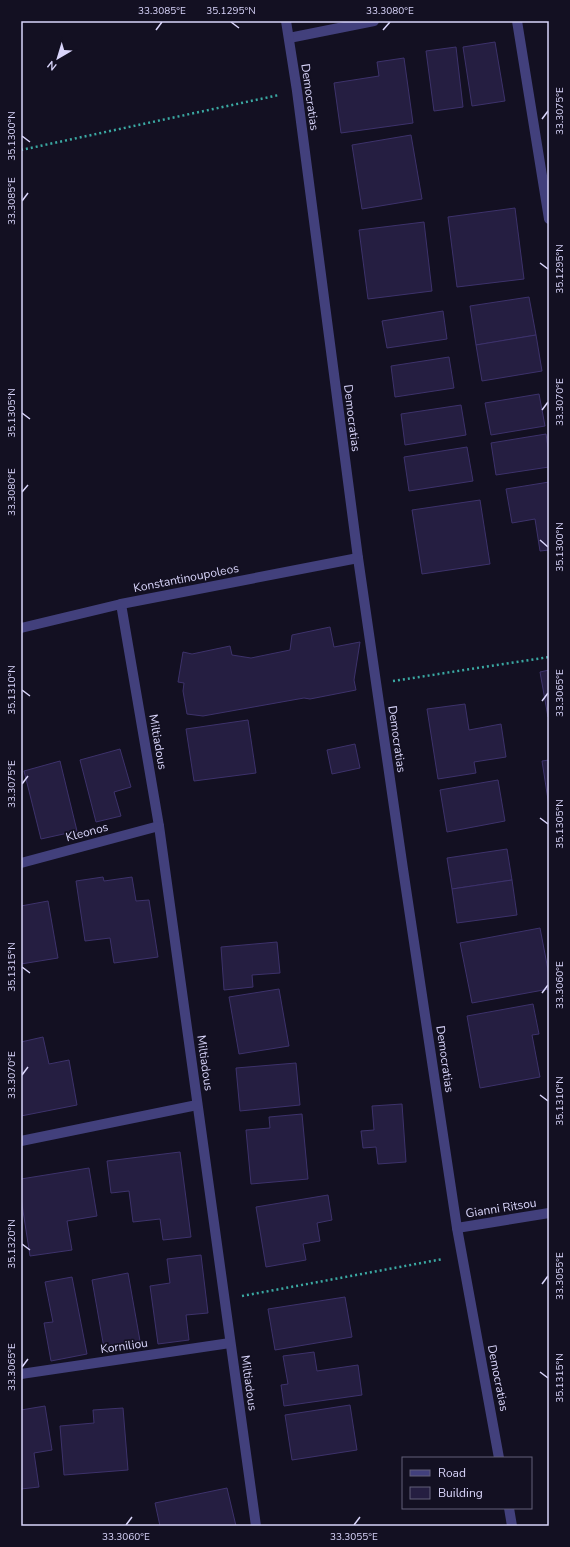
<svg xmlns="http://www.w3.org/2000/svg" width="570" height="1547" viewBox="0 0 570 1547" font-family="'Nunito Sans',sans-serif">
<rect width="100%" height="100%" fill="#131022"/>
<g fill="#251e41" stroke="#3d326b">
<path d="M495,42L505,101L472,106L463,47Z"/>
<path d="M456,47L463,107L434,111L426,51Z"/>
<path d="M404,58L413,123L341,133L334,83L379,76L377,62Z"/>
<path d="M411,135L422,199L362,209L352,145Z"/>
<path d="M515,208L524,279L457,287L448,217Z"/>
<path d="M424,222L432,291L368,299L359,230Z"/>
<path d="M529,297L536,335L476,345L470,306Z"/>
<path d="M443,311L447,339L387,348L382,321Z"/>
<path d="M536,335L542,371L482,381L476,345Z"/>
<path d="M449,357L454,388L395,397L391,366Z"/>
<path d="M539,394L545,426L491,435L485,403Z"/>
<path d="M461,405L466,435L405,445L401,414Z"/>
<path d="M546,434L549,454V467L496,475L491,443Z"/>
<path d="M467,447L473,481L409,491L404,457Z"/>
<path d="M549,482V550L540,551L535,519L512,523L506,489Z"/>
<path d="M480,500L490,564L422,574L412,510Z"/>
<path d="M330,627L334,647L360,642L354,680L356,690L310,699L304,698L203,716L187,714L183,691L184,683L178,682L183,652L192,654L230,646L232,655L251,658L290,650L292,635Z"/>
<path d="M549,670V717H548L540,672Z"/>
<path d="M465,704L469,730L501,724L506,757L474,762L476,773L438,779L427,709Z"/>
<path d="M248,720L256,773L194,781L186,729Z"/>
<path d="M355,744L360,768L332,774L327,750Z"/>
<path d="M120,749L131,787L114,792L121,816L96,822L80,760Z"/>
<path d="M549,760V806L542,761Z"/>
<path d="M60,761L77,831L41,839L24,771Z"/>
<path d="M498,780L505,821L447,832L440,790Z"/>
<path d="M507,849L512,880L452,889L447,858Z"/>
<path d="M103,877L104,881L132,877L136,901L149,900L158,957L114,963L110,938L85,941L76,881Z"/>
<path d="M512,880L517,915L457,923L452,889Z"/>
<path d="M48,901L58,958L21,964V906Z"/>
<path d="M540,928L549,975V989L472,1003L460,943Z"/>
<path d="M277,942L280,973L252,975L253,987L224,990L221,947Z"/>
<path d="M279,989L289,1046L239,1054L229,997Z"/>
<path d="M533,1004L539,1034L532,1035L540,1077L480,1088L467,1016Z"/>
<path d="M43,1037L49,1064L69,1060L77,1105L21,1116V1042Z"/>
<path d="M296,1063L300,1105L240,1111L236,1068Z"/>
<path d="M402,1104L406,1162L378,1164L376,1147L363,1148L361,1131L374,1130L372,1106Z"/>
<path d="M302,1114L308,1179L251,1184L246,1130L270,1128L269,1117Z"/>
<path d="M180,1152L191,1237L163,1240L160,1219L133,1222L129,1191L111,1193L107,1161Z"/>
<path d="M89,1168L97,1216L67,1221L72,1250L30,1256L21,1198V1179Z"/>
<path d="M328,1195L332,1220L317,1223L320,1241L303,1244L306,1260L266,1267L256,1207Z"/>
<path d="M201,1255L208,1313L186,1315L189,1340L158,1344L150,1286L170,1283L167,1259Z"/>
<path d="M128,1273L140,1341L104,1348L92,1280Z"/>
<path d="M72,1277L87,1354L51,1361L44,1323L53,1322L45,1282Z"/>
<path d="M345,1297L352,1337L275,1350L268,1309Z"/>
<path d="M314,1352L317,1371L358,1365L362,1395L284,1406L281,1385L288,1384L283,1356Z"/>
<path d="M350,1405L357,1450L292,1460L285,1415Z"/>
<path d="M45,1406L52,1450L34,1453L39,1487L21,1489V1410Z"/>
<path d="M123,1408L128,1470L64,1475L60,1426L94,1423L93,1410Z"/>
<path d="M227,1488L236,1526H160L155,1503Z"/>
</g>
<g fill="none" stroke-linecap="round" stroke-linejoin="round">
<g stroke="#3ba9a3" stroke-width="2.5" stroke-dasharray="2 3" stroke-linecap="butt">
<path d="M21,150L279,95"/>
<path d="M393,681L549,657"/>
<path d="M242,1296L443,1259"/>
</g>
<g stroke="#42407c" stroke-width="10">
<path d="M517,21L549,219"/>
<path d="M289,38L374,21"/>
<path d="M121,604L159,826L256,1526"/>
<path d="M21,628L121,604L358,558"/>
<path d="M21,863L159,826"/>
<path d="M21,1141L197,1105"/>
<path d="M457,1228L549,1213"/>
<path d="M21,1374L230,1343"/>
</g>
<g stroke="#42407c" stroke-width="10">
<path d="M286,21L297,91L358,558L403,869L457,1228L499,1458"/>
<path d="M509,1508L512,1526"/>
</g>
</g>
<path fill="none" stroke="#d9d5fb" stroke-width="1.5" d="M231,22L239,28M156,30L162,22M383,30L390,22M542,119L548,111M22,136L30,142M22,201L28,193M540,263L548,269M542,410L548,402M22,413L30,419M22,492L28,485M540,540L548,547M22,690L30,696M542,701L548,693M22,784L28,776M540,818L548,824M22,967L30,973M542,993L548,985M22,1075L28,1067M540,1095L548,1101M22,1244L30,1250M542,1284L548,1276M22,1367L28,1359M540,1372L548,1378M126,1525L132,1517M354,1525L360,1517"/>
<g text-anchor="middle" stroke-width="3.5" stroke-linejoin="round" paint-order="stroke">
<g font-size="12" fill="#d9d5fb" stroke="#131022">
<text transform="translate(310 97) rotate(82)" y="4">Democratias</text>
<text transform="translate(352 418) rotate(83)" y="4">Democratias</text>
<text transform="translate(186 578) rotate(-11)" y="4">Konstantinoupoleos</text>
<text transform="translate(397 739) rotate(82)" y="4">Democratias</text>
<text transform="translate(158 742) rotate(80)" y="4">Miltiadous</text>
<text transform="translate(87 832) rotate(-15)" y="4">Kleonos</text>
<text transform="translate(445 1059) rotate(82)" y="4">Democratias</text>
<text transform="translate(205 1063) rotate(82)" y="4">Miltiadous</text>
<text transform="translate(501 1208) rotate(-9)" y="4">Gianni Ritsou</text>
<text transform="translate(124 1346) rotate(-8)" y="4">Korniliou</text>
<text transform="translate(498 1378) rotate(79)" y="4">Democratias</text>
<text transform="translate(249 1383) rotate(82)" y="4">Miltiadous</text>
</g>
</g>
<rect width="570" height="1547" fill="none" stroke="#131022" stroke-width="44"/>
<rect x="402" y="1457" width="130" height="52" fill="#131022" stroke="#625f79"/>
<rect x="410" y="1470" width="20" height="6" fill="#42407c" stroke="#625f79"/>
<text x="438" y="1477" font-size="12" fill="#d9d5fb">Road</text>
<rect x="410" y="1487" width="20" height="12" fill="#251e41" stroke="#625f79"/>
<text x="438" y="1497" font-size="12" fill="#d9d5fb">Building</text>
<g transform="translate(58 58) rotate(218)" stroke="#131022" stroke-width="3" paint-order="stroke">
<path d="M0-3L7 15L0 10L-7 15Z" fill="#d9d5fb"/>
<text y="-6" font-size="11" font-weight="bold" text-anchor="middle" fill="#d9d5fb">N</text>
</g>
<rect x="22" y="22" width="526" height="1503" fill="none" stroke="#d9d5fb" stroke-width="1.5"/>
<g font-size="10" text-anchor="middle" fill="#d9d5fb">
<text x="162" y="14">33.3085°E</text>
<text x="231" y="14">35.1295°N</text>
<text x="390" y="14">33.3080°E</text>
<text transform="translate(559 111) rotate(-90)" y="4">33.3075°E</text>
<text transform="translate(11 136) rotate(-90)" y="4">35.1300°N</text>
<text transform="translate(11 201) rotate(-90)" y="4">33.3085°E</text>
<text transform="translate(559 269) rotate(-90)" y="4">35.1295°N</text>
<text transform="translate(559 402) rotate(-90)" y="4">33.3070°E</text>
<text transform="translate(11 413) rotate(-90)" y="4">35.1305°N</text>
<text transform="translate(11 492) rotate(-90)" y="4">33.3080°E</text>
<text transform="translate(559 547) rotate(-90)" y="4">35.1300°N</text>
<text transform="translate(11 690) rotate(-90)" y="4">35.1310°N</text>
<text transform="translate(559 693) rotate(-90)" y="4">33.3065°E</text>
<text transform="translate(11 784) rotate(-90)" y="4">33.3075°E</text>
<text transform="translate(559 824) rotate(-90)" y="4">35.1305°N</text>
<text transform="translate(11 967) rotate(-90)" y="4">35.1315°N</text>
<text transform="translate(559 985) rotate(-90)" y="4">33.3060°E</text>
<text transform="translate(11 1075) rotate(-90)" y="4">33.3070°E</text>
<text transform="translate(559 1101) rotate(-90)" y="4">35.1310°N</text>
<text transform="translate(11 1244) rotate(-90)" y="4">35.1320°N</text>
<text transform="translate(559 1276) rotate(-90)" y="4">33.3055°E</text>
<text transform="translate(11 1367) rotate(-90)" y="4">33.3065°E</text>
<text transform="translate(559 1378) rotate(-90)" y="4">35.1315°N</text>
<text x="126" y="1540">33.3060°E</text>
<text x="354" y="1540">33.3055°E</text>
</g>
</svg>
